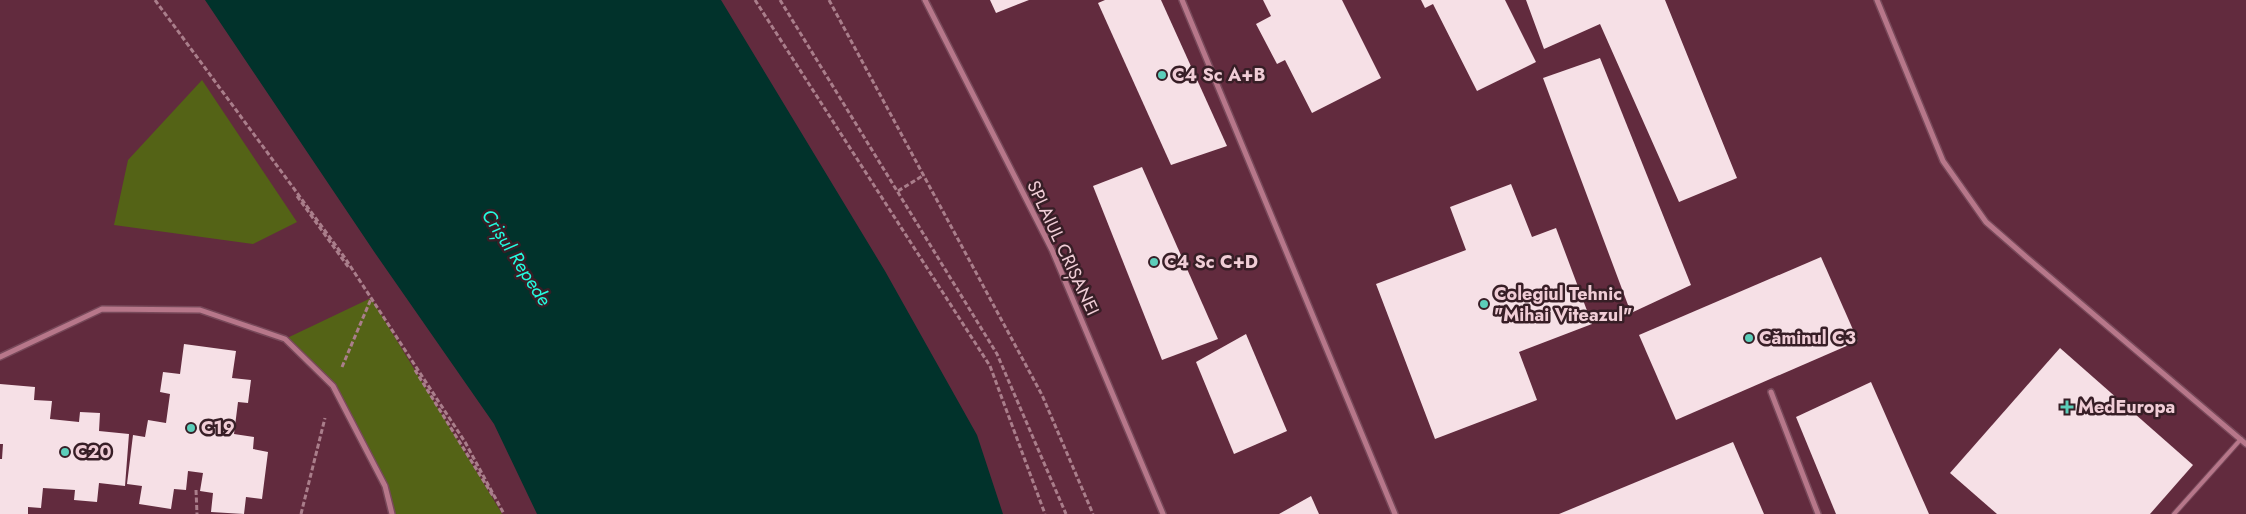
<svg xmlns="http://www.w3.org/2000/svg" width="2246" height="514" viewBox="0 0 2246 514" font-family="Jost,sans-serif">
<rect width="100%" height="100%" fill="#622b3e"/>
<g fill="#546316">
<path d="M202,80L297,222L253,244L114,225L128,160Z"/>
<path d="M371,298L501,512L502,514H392L385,486L333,386L285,339Z"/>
</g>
<path fill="#01322b" d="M205,0H721L885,271L977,435L1003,514H537L494,424L375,253Z"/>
<g fill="#f6e0e6">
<path d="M990,0H1029L996,13Z"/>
<path d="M1105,0H1161L1227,146L1171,165L1098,3Z"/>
<path d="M1263,0H1342L1381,78L1312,113L1285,60L1277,64L1256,24L1271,16Z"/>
<path d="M1421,0H1505L1536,62L1477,91L1433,4L1425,8Z"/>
<path d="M1526,0H1665L1737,178L1679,202L1600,24L1544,49Z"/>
<path d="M1600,58L1691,285L1631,313L1543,78Z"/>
<path d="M1142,167L1218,339L1162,360L1093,186Z"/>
<path d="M1511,184L1532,237L1556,228L1592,324L1519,352L1537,400L1435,439L1376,284L1466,250L1450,207Z"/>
<path d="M1821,257L1858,341L1676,420L1639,335Z"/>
<path d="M1246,334L1287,431L1234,454L1196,362Z"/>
<path d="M184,344L236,351L232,378L251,380L248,403L238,402L234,434L254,437L253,449L268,452L262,499L246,497L244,514L211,512L213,493L200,491L203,473L188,471L186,490L174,489L171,509L139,504L142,486L127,484L133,435L145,437L148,420L166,423L170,394L160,392L163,372L180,374Z"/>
<path d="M2060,348L2193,465L2150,514H1997L1950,473Z"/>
<path d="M1871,382L1929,514H1836L1796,417Z"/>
<path d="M0,384L35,387L34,400L52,401L50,419L79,422L80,412L100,413L99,431L129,434L125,486L99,483L97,502L74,500L75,490L43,488L41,508L28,507V514H0V459H2L3,444H0Z"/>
<path d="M1733,442L1764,514H1559Z"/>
<path d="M1311,496L1319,514H1279Z"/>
</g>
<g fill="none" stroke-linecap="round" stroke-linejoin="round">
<defs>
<path id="lane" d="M2174,514L2241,439"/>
<g id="street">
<path d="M925,0L1052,250L1163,514"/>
<path d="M1182,0L1395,514"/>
<path d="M1877,0L1943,161L1986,222L2026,257L2246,444"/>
<path d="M0,357L102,309L200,310L285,339L333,386L385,486L392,514"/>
<path d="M1771,392L1818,514"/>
</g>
</defs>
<use href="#lane" stroke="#78495a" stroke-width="6"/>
<use href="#street" stroke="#78495a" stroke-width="8"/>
<g stroke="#aa7e8b" stroke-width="3" stroke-dasharray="5 2.5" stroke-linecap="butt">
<path d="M155,0L345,258L465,442L504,514"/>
<path d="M755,0L990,366L1045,514"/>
<path d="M780,0L997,354L1066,514"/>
<path d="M829,0L1042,395L1093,514"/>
<path d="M898,191L924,175"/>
<path d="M297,196L349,268"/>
<path d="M342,367L371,299"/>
<path d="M415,370L493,496"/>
<path d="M196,490L197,514"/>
<path d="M301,514L325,418"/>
</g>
<use href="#lane" stroke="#b7778a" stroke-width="4"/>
<use href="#street" stroke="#b7778a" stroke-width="5"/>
</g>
<g fill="#5cceba" stroke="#371e26" stroke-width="2">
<circle cx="1162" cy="75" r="5"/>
<circle cx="1154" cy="262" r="5"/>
<circle cx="1484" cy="304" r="5"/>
<circle cx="1749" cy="338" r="5"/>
<path d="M2064.5 399.5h5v5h5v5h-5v5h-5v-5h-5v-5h5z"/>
<circle cx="191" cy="428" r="5"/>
<circle cx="65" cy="452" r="5"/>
</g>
<g text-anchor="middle" stroke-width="5" stroke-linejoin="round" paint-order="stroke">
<g font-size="18" font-weight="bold" fill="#f0cdd6" stroke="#371e26" text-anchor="start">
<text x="1172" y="81">C4 Sc A+B</text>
<text x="1164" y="268">C4 Sc C+D</text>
<text x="1494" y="300">Colegiul Tehnic<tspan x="1494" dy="21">"Mihai Viteazul"</tspan></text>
<text x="1759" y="344">Căminul C3</text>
<text x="2078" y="413">MedEuropa</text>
<text x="201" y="434">C19</text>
<text x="75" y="458">C20</text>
</g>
<g font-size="18" fill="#f0cdd6" stroke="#371e26">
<text transform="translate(1063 248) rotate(65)" y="6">SPLAIUL CRIȘANEI</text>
</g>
<g font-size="19" font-style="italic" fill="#22fcdf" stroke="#371e26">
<text transform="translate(517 257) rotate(57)" y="7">Crișul Repede</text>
</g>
</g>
</svg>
